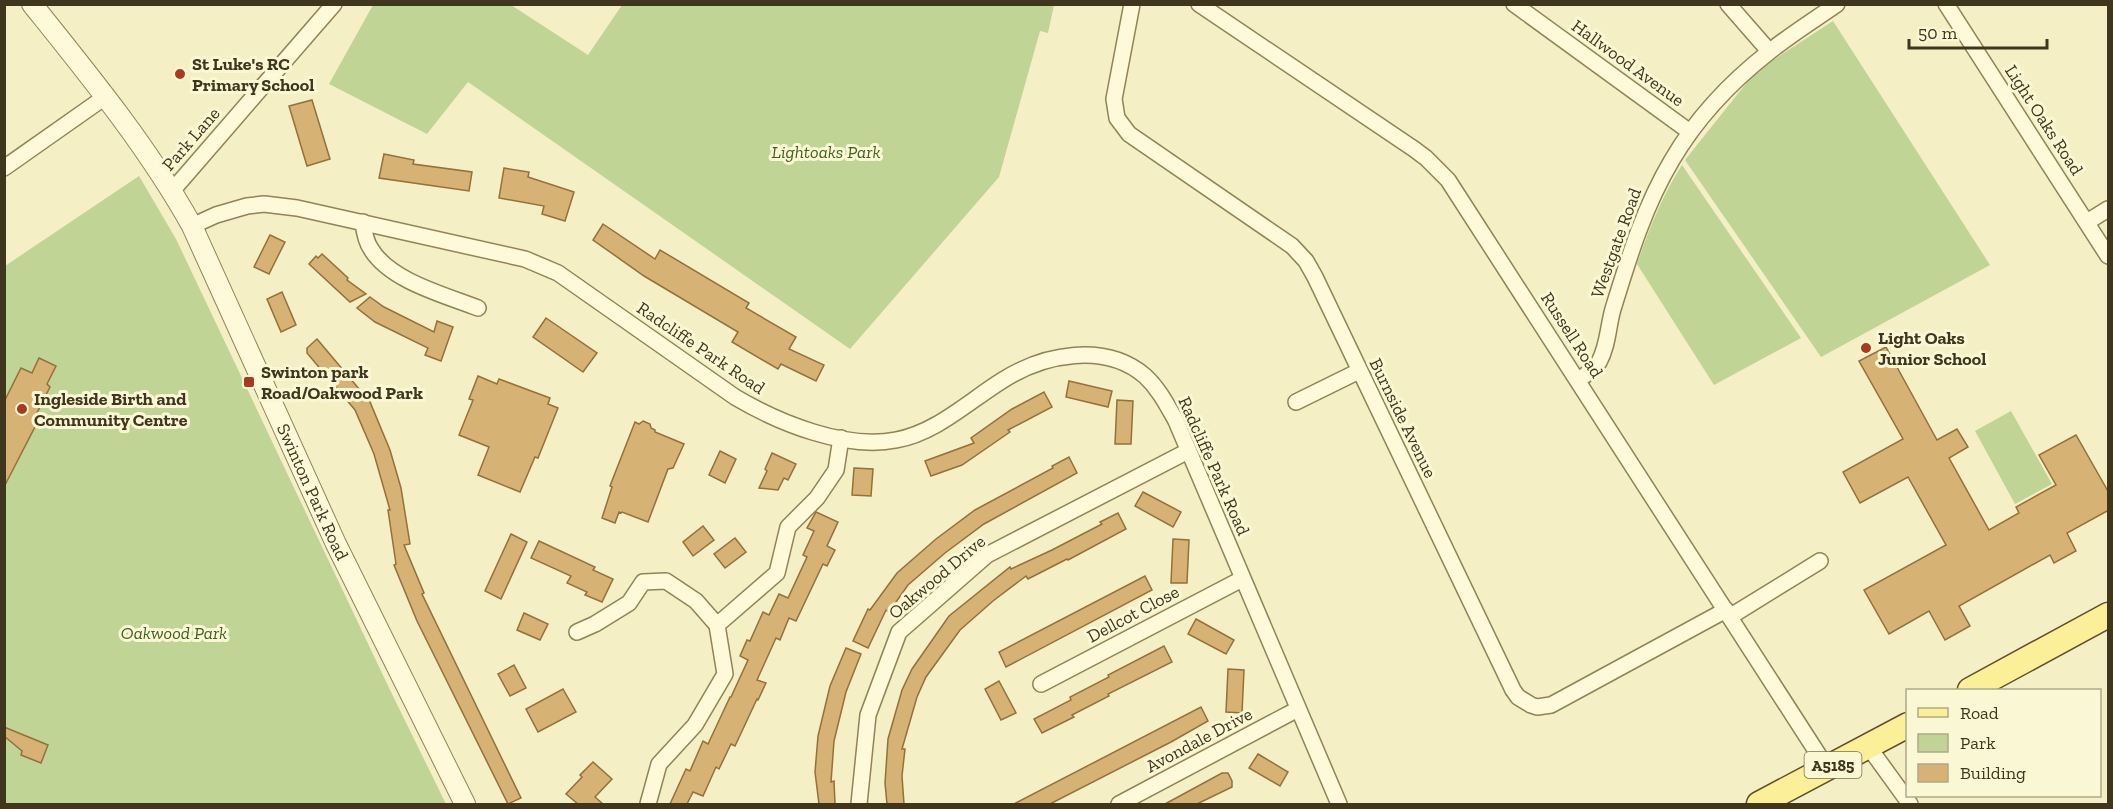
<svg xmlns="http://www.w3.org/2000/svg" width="2113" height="809" viewBox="0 0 2113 809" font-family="'Zilla Slab',serif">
<rect width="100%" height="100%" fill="#f4efc4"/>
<g fill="#c0d496">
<path d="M373,5H511L588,55L622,5H1054L1048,33L1040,31L999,177L850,349L468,82L427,134L329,84Z"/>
<path d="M1833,21L1990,265L1821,357L1685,160L1756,71Z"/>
<path d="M1682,165L1801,338L1714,385L1637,264C1649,229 1662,196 1682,165Z"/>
<path d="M139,176L176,239L390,690L446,804H5V266Z"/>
<path d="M2011,411L2052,484L2015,504L1975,431Z"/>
</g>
<g fill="#d7b275" stroke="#94703a" stroke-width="1.5">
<path d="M312,100L330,159L307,166L289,106Z"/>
<path d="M384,154L414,160L413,164L472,172L469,191L379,178Z"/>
<path d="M504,168L529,172L528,177L574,192L565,221L542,214L544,206L499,198Z"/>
<path d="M603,224L655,259L660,250L749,303L746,308L796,337L789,349L824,365L816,381L781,364L778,369L732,342L738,332L644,276L593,240Z"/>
<path d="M270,235L285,242L269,274L254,267Z"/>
<path d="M322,254L348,278L347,280L366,294L350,302L309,264L316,256L318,258Z"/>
<path d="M282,292L296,325L281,332L267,299Z"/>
<path d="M370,297L384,307L434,332L437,321L453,327L441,361L425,355L428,348L375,322L357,308Z"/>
<path d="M546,318L597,353L583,372L533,337Z"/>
<path d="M317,339L370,402L390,450L401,488L410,544L404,545L424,593L422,594L521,798L508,804L417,621L394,565L396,564L388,510H390L374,454L355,410L307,353V348Z"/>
<path d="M1886,347L1937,440L1957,429L1968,447L1949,458L1989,530L2019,513L2016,507L2056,485L2039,455L2076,435L2109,493V510L2067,533L2076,551L2054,563L2050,555L1959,606L1970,626L1945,640L1929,611L1889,634L1864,590L1946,545L1908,477L1860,503L1843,472L1903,439L1859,361Z"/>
<path d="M39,358L56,366L47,384L50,387L35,417L39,419L4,487V402L21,368L32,373Z"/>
<path d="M478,376L497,384L499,379L550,398L548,404L558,408L538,458L535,457L520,492L478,475L489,447L459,435L473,400L469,399Z"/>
<path d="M1069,381L1112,391L1108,407L1066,397Z"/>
<path d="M1044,392L1052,407L1008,430L1010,432L962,465L931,476L925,461L974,443L971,438L1012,409Z"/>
<path d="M1117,400L1133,401L1131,444H1115Z"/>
<path d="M643,421L650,424L651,428L655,430V432L684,444L673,468L668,469L648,522L622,512L621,513L619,512L615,523L602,518L612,487L610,486L635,422L639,424Z"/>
<path d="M720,451L736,459L725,483L709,475Z"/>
<path d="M772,453L796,464L788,480L784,478L778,490L759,488L767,471L765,469Z"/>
<path d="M1069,457L1077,473L984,524L945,553L908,585L889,612L886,610L868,648L853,641L868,609L870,610L897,573L936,539L975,510L1053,468L1052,466Z"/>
<path d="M854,468L873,469L871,496L852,495Z"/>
<path d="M1143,492L1181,512L1173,527L1135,506Z"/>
<path d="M816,512L838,522L827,546L835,550L827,566L823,564L796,621L789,618L780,640L776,638L757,680L766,683L758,700L757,699L735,746L731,744L719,769L716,767L703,796L693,792L687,804H670L686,769L690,771L703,741L708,744L730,697H731L748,660L740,656L747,640L750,641L763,612L769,615L779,594L788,598L807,557L803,555L814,531L807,528Z"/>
<path d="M1118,513L1126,529L1068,560L1067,559L1028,579L1026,576L993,601L960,630L926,677L917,697L902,749H905L902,776L904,804H887L885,783L888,739L902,690L912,669L949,616L1010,567L1011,569L1052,550L1102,524L1100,522Z"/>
<path d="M703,526L714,540L693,556L683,542Z"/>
<path d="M511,534L527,542L501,599L485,591Z"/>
<path d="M735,538L746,552L725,568L714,554Z"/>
<path d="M1173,539L1189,540L1187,583H1171Z"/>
<path d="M539,541L595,567L593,570L613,579L602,602L585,595L587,592L567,583L571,576L531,558Z"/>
<path d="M1145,576L1152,590L1006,667L999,652Z"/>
<path d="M524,613L548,624L540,640L517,630Z"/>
<path d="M1196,619L1234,640L1226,654L1188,634Z"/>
<path d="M1164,646L1172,662L1108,694L1109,696L1072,715L1074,717L1042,733L1034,719L1071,700L1070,697L1109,677L1108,675Z"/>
<path d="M846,648L861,654L846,692L834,741L831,782L834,781L835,804H819L815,772L818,736L830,686Z"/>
<path d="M514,665L526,688L510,696L498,674Z"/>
<path d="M1228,669L1244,670L1242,713L1226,712Z"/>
<path d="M999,681L1016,713L1001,720L985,689Z"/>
<path d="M563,689L576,712L538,732L526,709Z"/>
<path d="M1201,707L1208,721L1171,742L1050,804H1014Z"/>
<path d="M4,727L48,745L41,763L21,755L22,751L4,736Z"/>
<path d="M1258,754L1288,772L1280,786L1249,768Z"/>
<path d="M593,762L612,779L595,797L603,804H578L566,794L582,777L580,775Z"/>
<path d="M1222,773H1228L1232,781V787L1197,804H1165Z"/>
</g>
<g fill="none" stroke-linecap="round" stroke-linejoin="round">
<defs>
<g id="minor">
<path d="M1132,4L1114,99L1117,118L1129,134L1292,246L1306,261L1315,277L1513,690L1518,697L1531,705L1537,707L1551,705L1726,610"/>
<path d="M1199,4L1414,149L1426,158L1448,180L1827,768"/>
<path d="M1514,4L1690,132"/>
<path d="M1728,4L1769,51"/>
<path d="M1946,4L2108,256"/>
<path d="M4,168L105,97"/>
<path d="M172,191L334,4"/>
<path d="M363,222C364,231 366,242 371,249C390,281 445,295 478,308"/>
<path d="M2087,222L2108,209"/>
<path d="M192,226L216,215L247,206L264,204L297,208L525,259L558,273L735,397C779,423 845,450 896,440C936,433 969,401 1003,380C1044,354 1105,342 1145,376C1159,389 1167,405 1176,421L1339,804"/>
<path d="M1578,380C1586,375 1594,369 1599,362C1608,346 1608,326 1613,309C1629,257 1644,207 1672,160C1696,119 1732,81 1769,52C1790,35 1814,20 1837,4"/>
<path d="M1296,402L1359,371"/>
<path d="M1731,616L1820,561"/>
<path d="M577,632L595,624L629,603L643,582L666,581L696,601L717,625"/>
<path d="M1041,684L1242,579"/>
<path d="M1868,746L1910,804"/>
<path d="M648,804L659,764L695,725L725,674L717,625L777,573L788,527L817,498L836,470L841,438"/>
<path d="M859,804L868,715L899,632L987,555L1188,451"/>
<path d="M1119,804L1298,709"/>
</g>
<g id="tertiary">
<path id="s1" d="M32,4C89,75 148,147 192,226L336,544L465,804"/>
</g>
<g id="primary">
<path d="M1970,690L2108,615"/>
<path d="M1759,804L1908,725"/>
</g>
</defs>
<use href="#minor" stroke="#928257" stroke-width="18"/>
<use href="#tertiary" stroke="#928257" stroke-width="22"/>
<use href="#primary" stroke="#5f4e2c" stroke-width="27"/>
<use href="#minor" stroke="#fdf9d9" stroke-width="15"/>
<use href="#tertiary" stroke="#fdf9d9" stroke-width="20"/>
<use href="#primary" stroke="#fbf098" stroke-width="24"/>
</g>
<g fill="#a93a1f" stroke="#faf7d5" stroke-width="2">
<circle cx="180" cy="74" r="6"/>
<circle cx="1866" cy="348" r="6"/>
<rect x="243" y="376" width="12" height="12" rx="3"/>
<circle cx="22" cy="409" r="6"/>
</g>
<g text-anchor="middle" stroke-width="6" stroke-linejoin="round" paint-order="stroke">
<rect fill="#faf7d5" stroke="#786f54" stroke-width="1.5" x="1804.5" y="752" width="57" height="26" rx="4.5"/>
<g font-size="16" font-weight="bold" fill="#40351d">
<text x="1833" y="771">A5185</text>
</g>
<g font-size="18" fill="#40351d" stroke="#faf7d5">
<text transform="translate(1628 63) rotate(36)" y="6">Hallwood Avenue</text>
<text transform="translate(2044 120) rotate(57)" y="6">Light Oaks Road</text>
<text transform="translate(191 139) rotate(-49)" y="6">Park Lane</text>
<text transform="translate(1616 243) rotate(-70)" y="6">Westgate Road</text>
<text transform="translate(1572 335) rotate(57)" y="6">Russell Road</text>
<text transform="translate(701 348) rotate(34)" y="6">Radcliffe Park Road</text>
<text transform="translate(1403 418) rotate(64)" y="6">Burnside Avenue</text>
<text transform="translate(1214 466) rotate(66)" y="6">Radcliffe Park Road</text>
<text dy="6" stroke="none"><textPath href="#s1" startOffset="566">Swinton Park Road</textPath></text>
<text transform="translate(937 577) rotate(-40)" y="6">Oakwood Drive</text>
<text transform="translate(1133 614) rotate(-28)" y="6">Dellcot Close</text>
<text transform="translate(1199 740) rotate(-28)" y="6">Avondale Drive</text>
</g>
<g font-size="18" font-weight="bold" fill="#40351d" stroke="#faf7d5" text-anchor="start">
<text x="192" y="70">St Luke's RC<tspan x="192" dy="21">Primary School</tspan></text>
<text x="1878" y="344">Light Oaks<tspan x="1878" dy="21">Junior School</tspan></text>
<text x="261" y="378">Swinton park<tspan x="261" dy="21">Road/Oakwood Park</tspan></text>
<text x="34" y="405">Ingleside Birth and<tspan x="34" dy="21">Community Centre</tspan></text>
</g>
<g font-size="18" font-style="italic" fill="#435f21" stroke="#faf7d5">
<text x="826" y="158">Lightoaks Park</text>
<text x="174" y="639">Oakwood Park</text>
</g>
</g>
<rect width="2113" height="809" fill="none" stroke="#40351d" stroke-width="12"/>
<rect x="1906" y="689" width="195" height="108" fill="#faf7d5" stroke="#b0a98b" stroke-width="1.5"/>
<rect x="1918" y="708" width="30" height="9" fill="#fbf098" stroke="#b0a98b" stroke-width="1.5"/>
<text x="1960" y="719" font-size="18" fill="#40351d">Road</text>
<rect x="1918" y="734" width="30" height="18" fill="#c0d496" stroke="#b0a98b" stroke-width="1.5"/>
<text x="1960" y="749" font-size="18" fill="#40351d">Park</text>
<rect x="1918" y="764" width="30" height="18" fill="#d7b275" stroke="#b0a98b" stroke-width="1.5"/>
<text x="1960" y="779" font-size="18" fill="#40351d">Building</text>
<path d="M1909 39v9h138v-9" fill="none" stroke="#40351d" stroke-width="3"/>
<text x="1918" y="39" font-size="18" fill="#40351d" stroke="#faf7d5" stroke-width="4.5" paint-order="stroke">50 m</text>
</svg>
